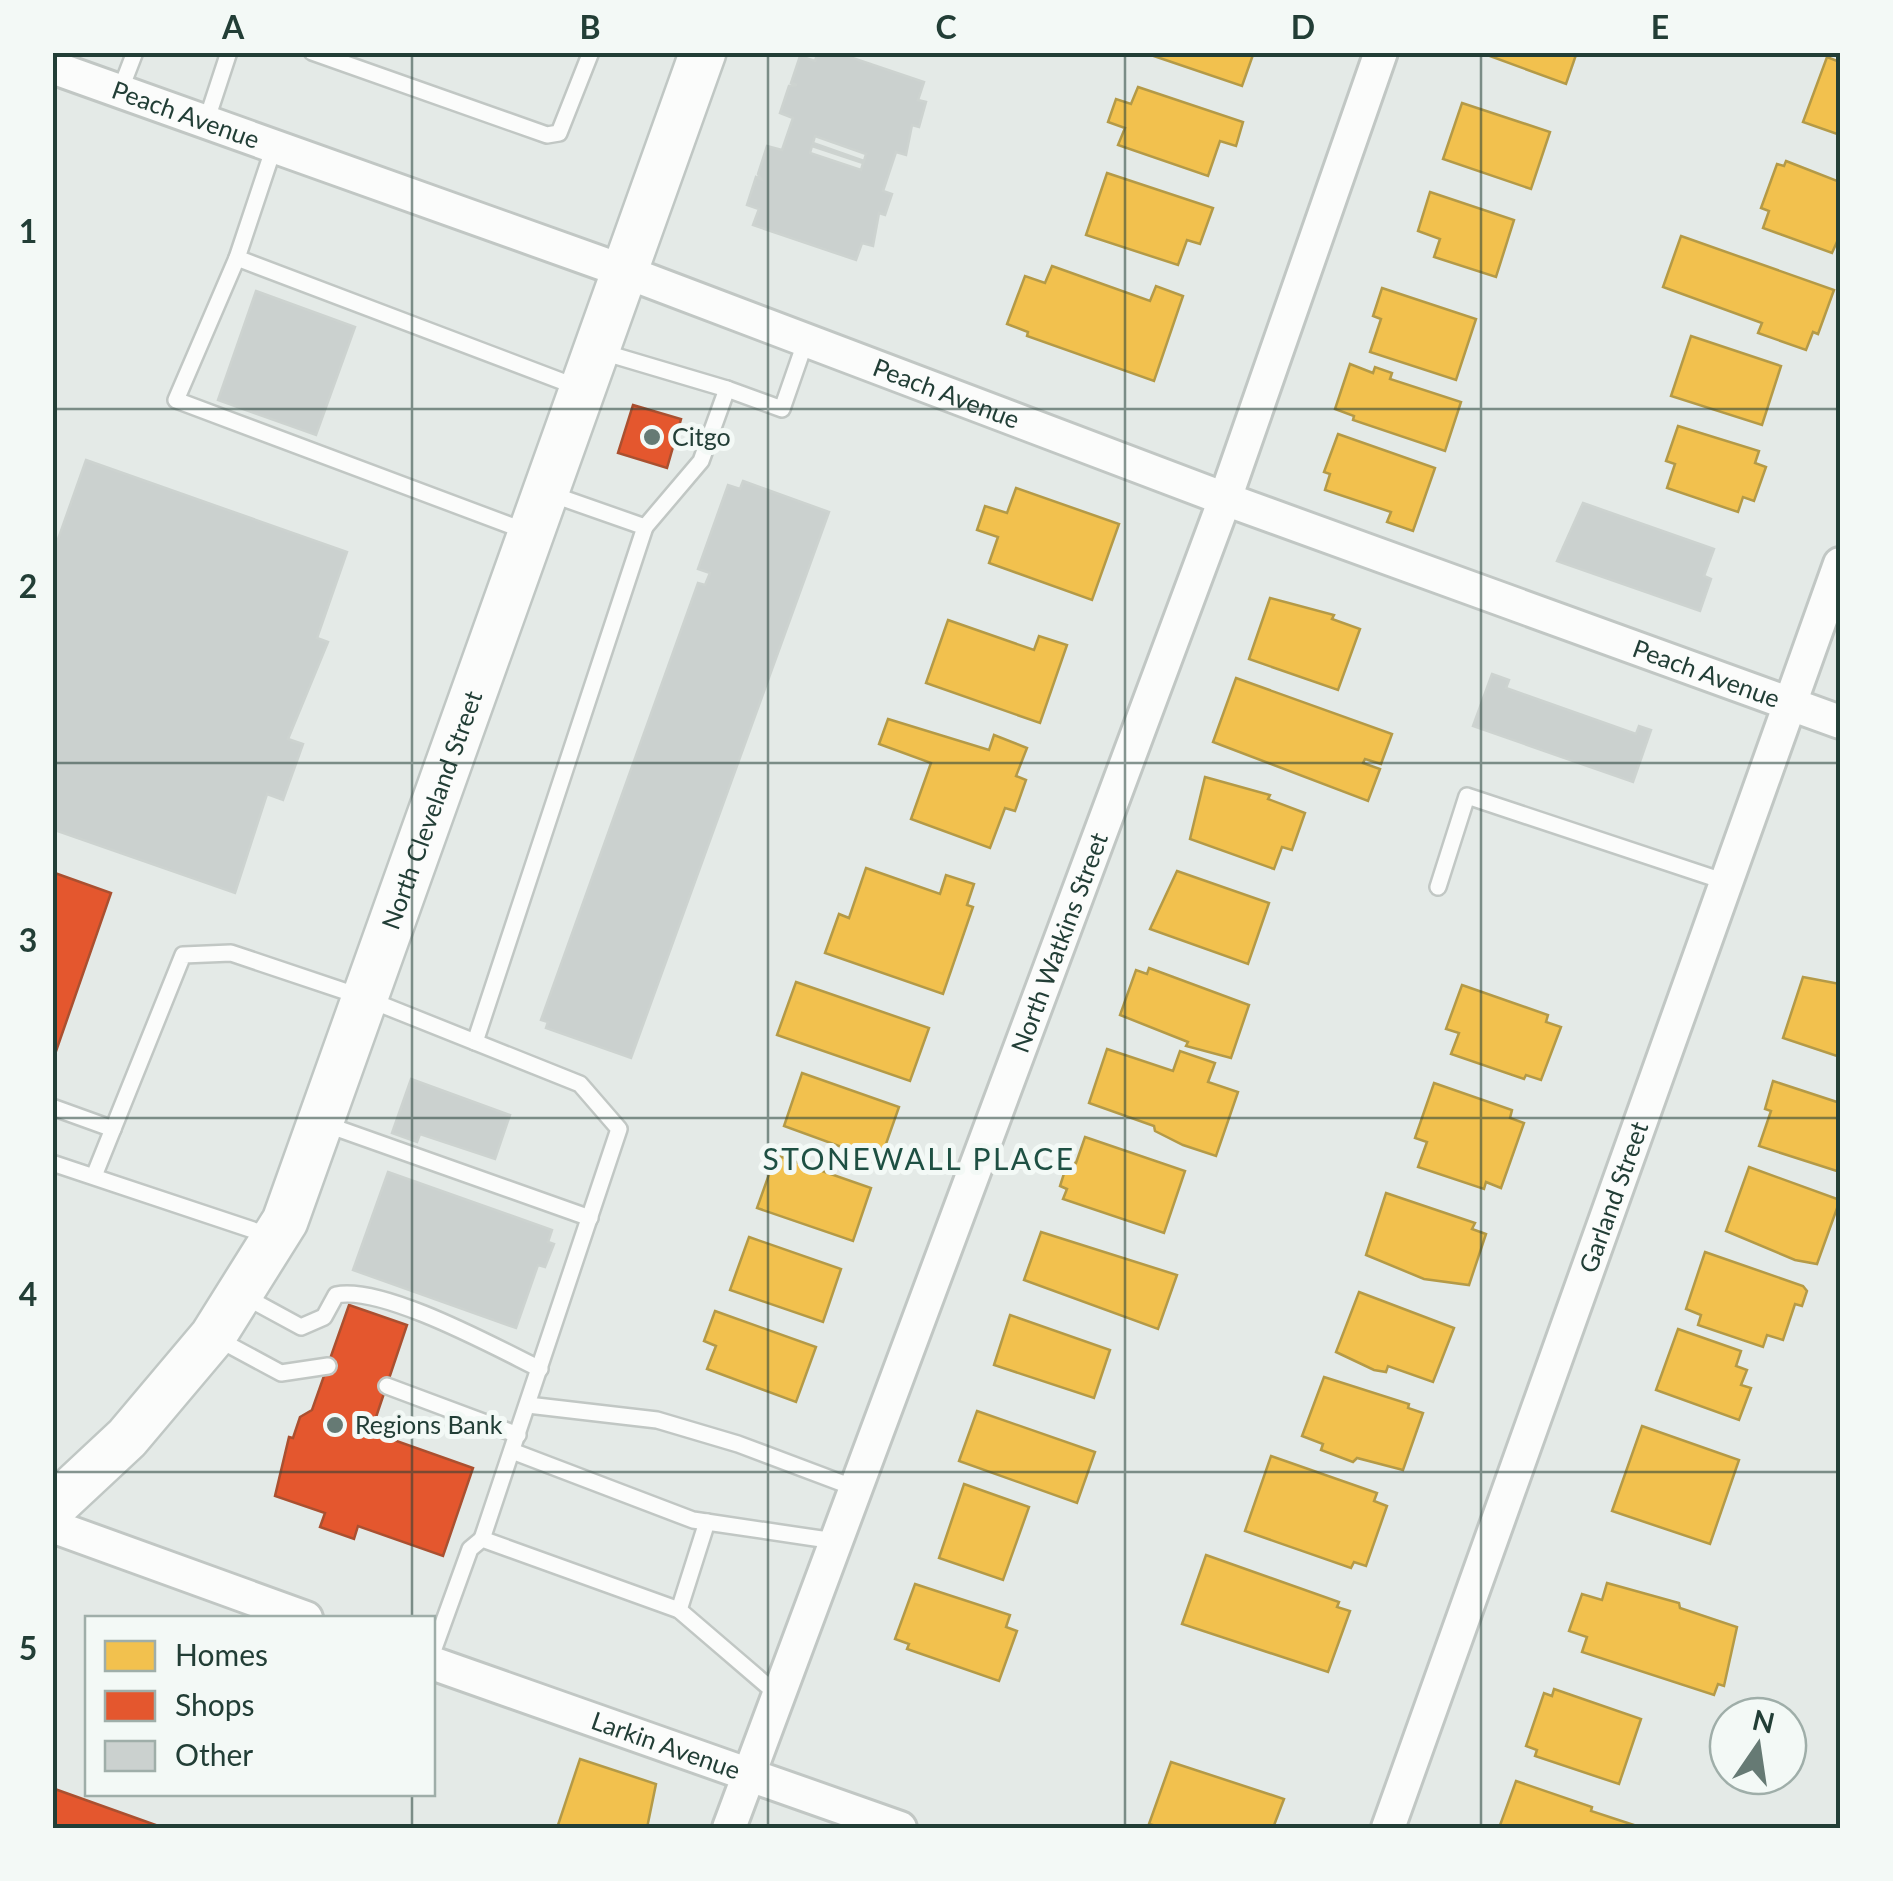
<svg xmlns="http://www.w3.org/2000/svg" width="1893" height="1881" viewBox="0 0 1893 1881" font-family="Lato,sans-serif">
<rect width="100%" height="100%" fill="#e4eae7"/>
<g fill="#f2c14e" stroke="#b49a47" stroke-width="2.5">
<path d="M1142,52H1254L1242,86Z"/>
<path d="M1479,52H1577L1566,84Z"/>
<path d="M1827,57L1840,62V135L1803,122Z"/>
<path d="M1138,87L1243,122L1236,146L1220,141L1208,176L1118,145L1125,128L1108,122L1116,99L1131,104Z"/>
<path d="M1462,103L1550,132L1531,189L1443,159Z"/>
<path d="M1786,161L1840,182V235L1832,253L1763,228L1769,211L1761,208L1777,164L1784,166Z"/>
<path d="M1107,173L1213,208L1200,244L1187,240L1178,265L1086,235Z"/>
<path d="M1430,192L1514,220L1496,277L1434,257L1440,239L1418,231Z"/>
<path d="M1681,236L1834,290L1818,334L1813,332L1806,350L1758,333L1762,323L1663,287Z"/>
<path d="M1052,266L1150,301L1156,286L1183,296L1154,381L1027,336L1028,332L1007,324L1025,276L1045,283Z"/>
<path d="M1382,288L1476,319L1456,380L1370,352L1381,319L1373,316Z"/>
<path d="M1691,336L1781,366L1762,425L1671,396Z"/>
<path d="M1350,364L1373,373L1375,367L1392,373L1390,379L1461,402L1445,451L1353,420L1354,416L1335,409Z"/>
<path d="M1678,426L1759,451L1755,463L1766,467L1754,501L1743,497L1738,512L1667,488L1675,464L1666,461Z"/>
<path d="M1338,434L1435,468L1413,531L1387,522L1391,512L1325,490L1330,474L1324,472Z"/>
<path d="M1016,488L1119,524L1092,600L989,563L998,537L977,530L985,506L1007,513Z"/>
<path d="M1270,598L1334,615L1332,619L1360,629L1338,690L1249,659Z"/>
<path d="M948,620L1034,650L1039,636L1067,645L1040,723L926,683Z"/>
<path d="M1236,678L1392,734L1381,764L1365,759L1363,763L1380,769L1368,801L1213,742Z"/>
<path d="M888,719L989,750L994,735L1027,748L1016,776L1026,780L1015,811L1005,808L990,848L911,819L931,763L879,744Z"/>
<path d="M1205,777L1270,795L1268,799L1305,813L1292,850L1282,847L1274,869L1190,839Z"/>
<path d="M866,868L940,894L946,875L974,884L967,905L973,907L943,994L825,953L839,914L849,918Z"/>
<path d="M1177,871L1269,903L1248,964L1150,929Z"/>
<path d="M1149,968L1249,1005L1231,1058L1186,1046L1188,1042L1120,1015L1136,970L1147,974Z"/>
<path d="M1803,977L1840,984V1057L1783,1038Z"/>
<path d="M796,982L929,1028L910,1081L777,1035Z"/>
<path d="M1462,985L1548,1015L1546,1022L1561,1027L1541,1080L1526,1075L1524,1079L1451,1054L1459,1033L1446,1029Z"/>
<path d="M1107,1049L1173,1071L1180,1051L1215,1063L1208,1082L1238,1092L1216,1156L1183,1145L1155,1131L1154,1126L1089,1103Z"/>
<path d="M802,1073L899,1107L880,1161L784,1126Z"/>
<path d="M1773,1081L1840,1103V1172L1759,1146L1771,1111L1765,1109Z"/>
<path d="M1434,1083L1512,1110L1510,1118L1524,1123L1501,1188L1486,1182L1484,1189L1418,1167L1427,1142L1415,1138Z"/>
<path d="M1085,1137L1185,1171L1164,1233L1063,1199L1067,1189L1060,1186L1068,1161L1076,1163Z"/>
<path d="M776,1155L871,1188L853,1241L757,1208Z"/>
<path d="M1749,1167L1840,1200L1817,1264L1795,1260L1726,1231Z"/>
<path d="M1386,1193L1475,1223L1472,1229L1486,1234L1469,1285L1424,1279L1366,1255Z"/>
<path d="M1041,1232L1177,1275L1158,1329L1024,1280Z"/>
<path d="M749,1237L841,1269L823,1322L730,1290Z"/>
<path d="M1705,1252L1803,1286L1807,1291L1802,1306L1795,1304L1783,1340L1767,1335L1763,1347L1698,1325L1701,1315L1686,1309Z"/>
<path d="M1359,1292L1454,1328L1433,1382L1388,1366L1386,1372L1374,1370L1336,1352Z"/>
<path d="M715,1311L816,1347L796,1402L707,1369L716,1346L704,1341Z"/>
<path d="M1010,1315L1110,1350L1094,1398L994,1365Z"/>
<path d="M1678,1329L1741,1351L1736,1366L1747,1370L1741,1385L1751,1388L1739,1420L1656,1390Z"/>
<path d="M1324,1377L1409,1404L1408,1408L1423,1413L1403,1470L1357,1458L1353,1462L1321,1450L1323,1444L1302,1436Z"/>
<path d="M977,1411L1095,1452L1077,1503L959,1461Z"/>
<path d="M1642,1426L1739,1460L1710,1544L1612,1511Z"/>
<path d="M1271,1456L1377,1493L1374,1501L1387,1506L1366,1566L1354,1562L1351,1568L1245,1531Z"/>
<path d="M964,1484L1029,1507L1003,1580L939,1558Z"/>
<path d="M1206,1555L1339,1602L1337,1607L1350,1611L1328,1672L1182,1624Z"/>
<path d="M1607,1583L1679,1603L1680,1608L1737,1627L1724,1686L1718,1684L1714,1695L1582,1652L1587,1637L1569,1631L1582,1594L1602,1600Z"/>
<path d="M915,1584L1010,1615L1006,1627L1017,1631L999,1681L907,1649L909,1644L895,1639Z"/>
<path d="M1554,1689L1641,1719L1619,1784L1535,1756L1537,1750L1526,1746L1544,1693L1552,1696Z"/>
<path d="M580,1759L656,1784L647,1828H557Z"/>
<path d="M1171,1762L1284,1799L1273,1828H1163L1149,1824Z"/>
<path d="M1516,1781L1592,1807L1591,1811L1643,1828H1499Z"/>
</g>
<g fill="#e4572e" stroke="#aa5030" stroke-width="2.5">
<path d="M633,405L681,419L667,468L618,453Z"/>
<path d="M52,872L111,893L54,1057L52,1056Z"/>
<path d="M349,1305L407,1325L371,1432L473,1468L443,1556L358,1526L354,1539L320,1527L325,1513L275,1496L289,1437L293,1438L300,1417L312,1410Z"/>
<path d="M52,1788L164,1828H52Z"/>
</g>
<g fill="#cbd1cf" stroke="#cdd3d0" stroke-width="2.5" fill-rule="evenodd">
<path d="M818,52H835L924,82L918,100L926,102L919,127L912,125L906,155L896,152L883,191L892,194L885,215L879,213L873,246L862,243L856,260L753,225L759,209L747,205L756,177L761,179L758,174L767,146L782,150L793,118L780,113L789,86L797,85L791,83L800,56L815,61ZM815,136L866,154L864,161L813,143ZM812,146L863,163L861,170L810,153Z"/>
<path d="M256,291L355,327L316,435L218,400Z"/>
<path d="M86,460L347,552L317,638L328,642L288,739L303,744L283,800L267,794L235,893L52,829V544L56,545Z"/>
<path d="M743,481L829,512L631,1058L546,1028L548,1022L541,1020L698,583L705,585L710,573L698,569L728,485L740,489Z"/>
<path d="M1583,503L1714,549L1704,576L1711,579L1700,611L1557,561Z"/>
<path d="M1492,674L1509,680L1506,688L1636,734L1639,726L1651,730L1633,782L1473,726Z"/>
<path d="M411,1079L510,1115L495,1159L420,1134L417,1142L392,1133Z"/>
<path d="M388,1172L552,1230L548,1242L554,1244L545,1267L538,1265L516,1328L353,1270Z"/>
</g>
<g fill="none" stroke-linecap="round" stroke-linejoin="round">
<defs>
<g id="lane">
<path d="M312,52L547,135L559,133L591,52"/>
<path d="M120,91L135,52"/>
<path d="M206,122L229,52"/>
<path d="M274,147L237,258L577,387"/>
<path d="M237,258L176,400L528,532"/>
<path d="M599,351L727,389L701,461L645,527"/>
<path d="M727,389L782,409L806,340"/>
<path d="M1438,887L1467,796L1726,882"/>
<path d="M475,1042L645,527L551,494"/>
<path d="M52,1107L113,1129"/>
<path d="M325,1124L590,1218"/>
<path d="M52,1163L271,1236"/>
<path d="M94,1176L183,955L231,953L365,998L580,1084L619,1129L482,1539"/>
<path d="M244,1296L301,1327L324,1317L336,1295C382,1285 495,1347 540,1369"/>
<path d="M216,1338L281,1373L328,1366"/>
<path d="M387,1386L518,1435"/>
<path d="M528,1405L657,1420L738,1444L855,1488"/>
<path d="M512,1451L693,1520L835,1541"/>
<path d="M679,1610L707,1522"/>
<path d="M432,1654L470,1549L482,1539L679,1610L778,1695"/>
</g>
<g id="street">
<path id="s1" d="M52,67L626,272L1225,499L1840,722"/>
<path d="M52,1526L306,1618"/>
<path id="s2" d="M432,1663L900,1828"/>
<path id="s3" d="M729,1828L1225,499L1381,52"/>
<path id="s4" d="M1388,1828L1840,564"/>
</g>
<g id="secondary">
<path id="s5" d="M52,1508L127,1438L213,1336L285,1221L703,52"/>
</g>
</defs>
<use href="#lane" stroke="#c1c7c4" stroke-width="20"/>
<use href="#street" stroke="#c1c7c4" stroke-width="38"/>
<use href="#secondary" stroke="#c0c7c4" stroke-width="50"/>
<use href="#lane" stroke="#fbfcfb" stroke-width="15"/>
<use href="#street" stroke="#fbfcfb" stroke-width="32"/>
<use href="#secondary" stroke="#fbfcfb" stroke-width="45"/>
</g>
<path fill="none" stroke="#223e36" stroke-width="2.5" stroke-opacity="0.55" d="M412,52V1618M768,52V1828M1125,52V1828M1481,52V1828M52,409H1840M52,763H1840M52,1118H1840M52,1472H1840M412,1794V1828"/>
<g fill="#667a74" stroke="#f3f9f6" stroke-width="4">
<circle cx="652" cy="437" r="10"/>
<circle cx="335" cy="1425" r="10"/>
</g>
<g text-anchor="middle" stroke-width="10" stroke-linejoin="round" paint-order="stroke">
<g font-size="25" fill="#223e36" stroke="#f3f9f6">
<text dy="9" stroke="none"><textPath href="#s1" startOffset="142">Peach Avenue</textPath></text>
<text dy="9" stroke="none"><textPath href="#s1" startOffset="952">Peach Avenue</textPath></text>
<text dy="9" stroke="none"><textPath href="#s1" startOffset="1762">Peach Avenue</textPath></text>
<text dy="9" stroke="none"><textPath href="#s5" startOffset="808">North Cleveland Street</textPath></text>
<text dy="9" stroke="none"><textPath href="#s3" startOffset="945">North Watkins Street</textPath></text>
<text dy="9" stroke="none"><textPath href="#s4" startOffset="670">Garland Street</textPath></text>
<text dy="9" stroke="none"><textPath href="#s2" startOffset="248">Larkin Avenue</textPath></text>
</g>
<g font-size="25" fill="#223e36" stroke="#f3f9f6" text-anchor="start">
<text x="672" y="446">Citgo</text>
<text x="355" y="1434">Regions Bank</text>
</g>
<g font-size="30" letter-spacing="2.5" fill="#1e5043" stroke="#f3f9f6">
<text x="919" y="1170">STONEWALL PLACE</text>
</g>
</g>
<rect width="1893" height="1881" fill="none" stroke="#f3f9f6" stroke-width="110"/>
<rect x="85" y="1616" width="350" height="180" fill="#f3f9f6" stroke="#9faea9" stroke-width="2.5"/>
<rect x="105" y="1641" width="50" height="30" fill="#f2c14e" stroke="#9faea9" stroke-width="2.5"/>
<text x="175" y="1666" font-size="30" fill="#223e36">Homes</text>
<rect x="105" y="1691" width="50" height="30" fill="#e4572e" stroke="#9faea9" stroke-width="2.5"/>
<text x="175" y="1716" font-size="30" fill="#223e36">Shops</text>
<rect x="105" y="1741" width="50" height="30" fill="#cbd1cf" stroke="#9faea9" stroke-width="2.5"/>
<text x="175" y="1766" font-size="30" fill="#223e36">Other</text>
<g transform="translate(1758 1746) rotate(13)"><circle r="48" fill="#f3f9f6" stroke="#9faea9" stroke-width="2.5"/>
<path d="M0-8L18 38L0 25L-18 38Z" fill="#667a74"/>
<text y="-15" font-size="28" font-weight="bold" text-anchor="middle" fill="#223e36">N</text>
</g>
<rect x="55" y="55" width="1783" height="1771" fill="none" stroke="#223e36" stroke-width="4"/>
<g font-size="32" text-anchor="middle" font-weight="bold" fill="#223e36">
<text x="233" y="39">A</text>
<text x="590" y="39">B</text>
<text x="946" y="39">C</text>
<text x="1303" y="39">D</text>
<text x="1660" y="39">E</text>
<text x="28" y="243">1</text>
<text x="28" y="598">2</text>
<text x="28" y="952">3</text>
<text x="28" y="1306">4</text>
<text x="28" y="1660">5</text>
</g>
</svg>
